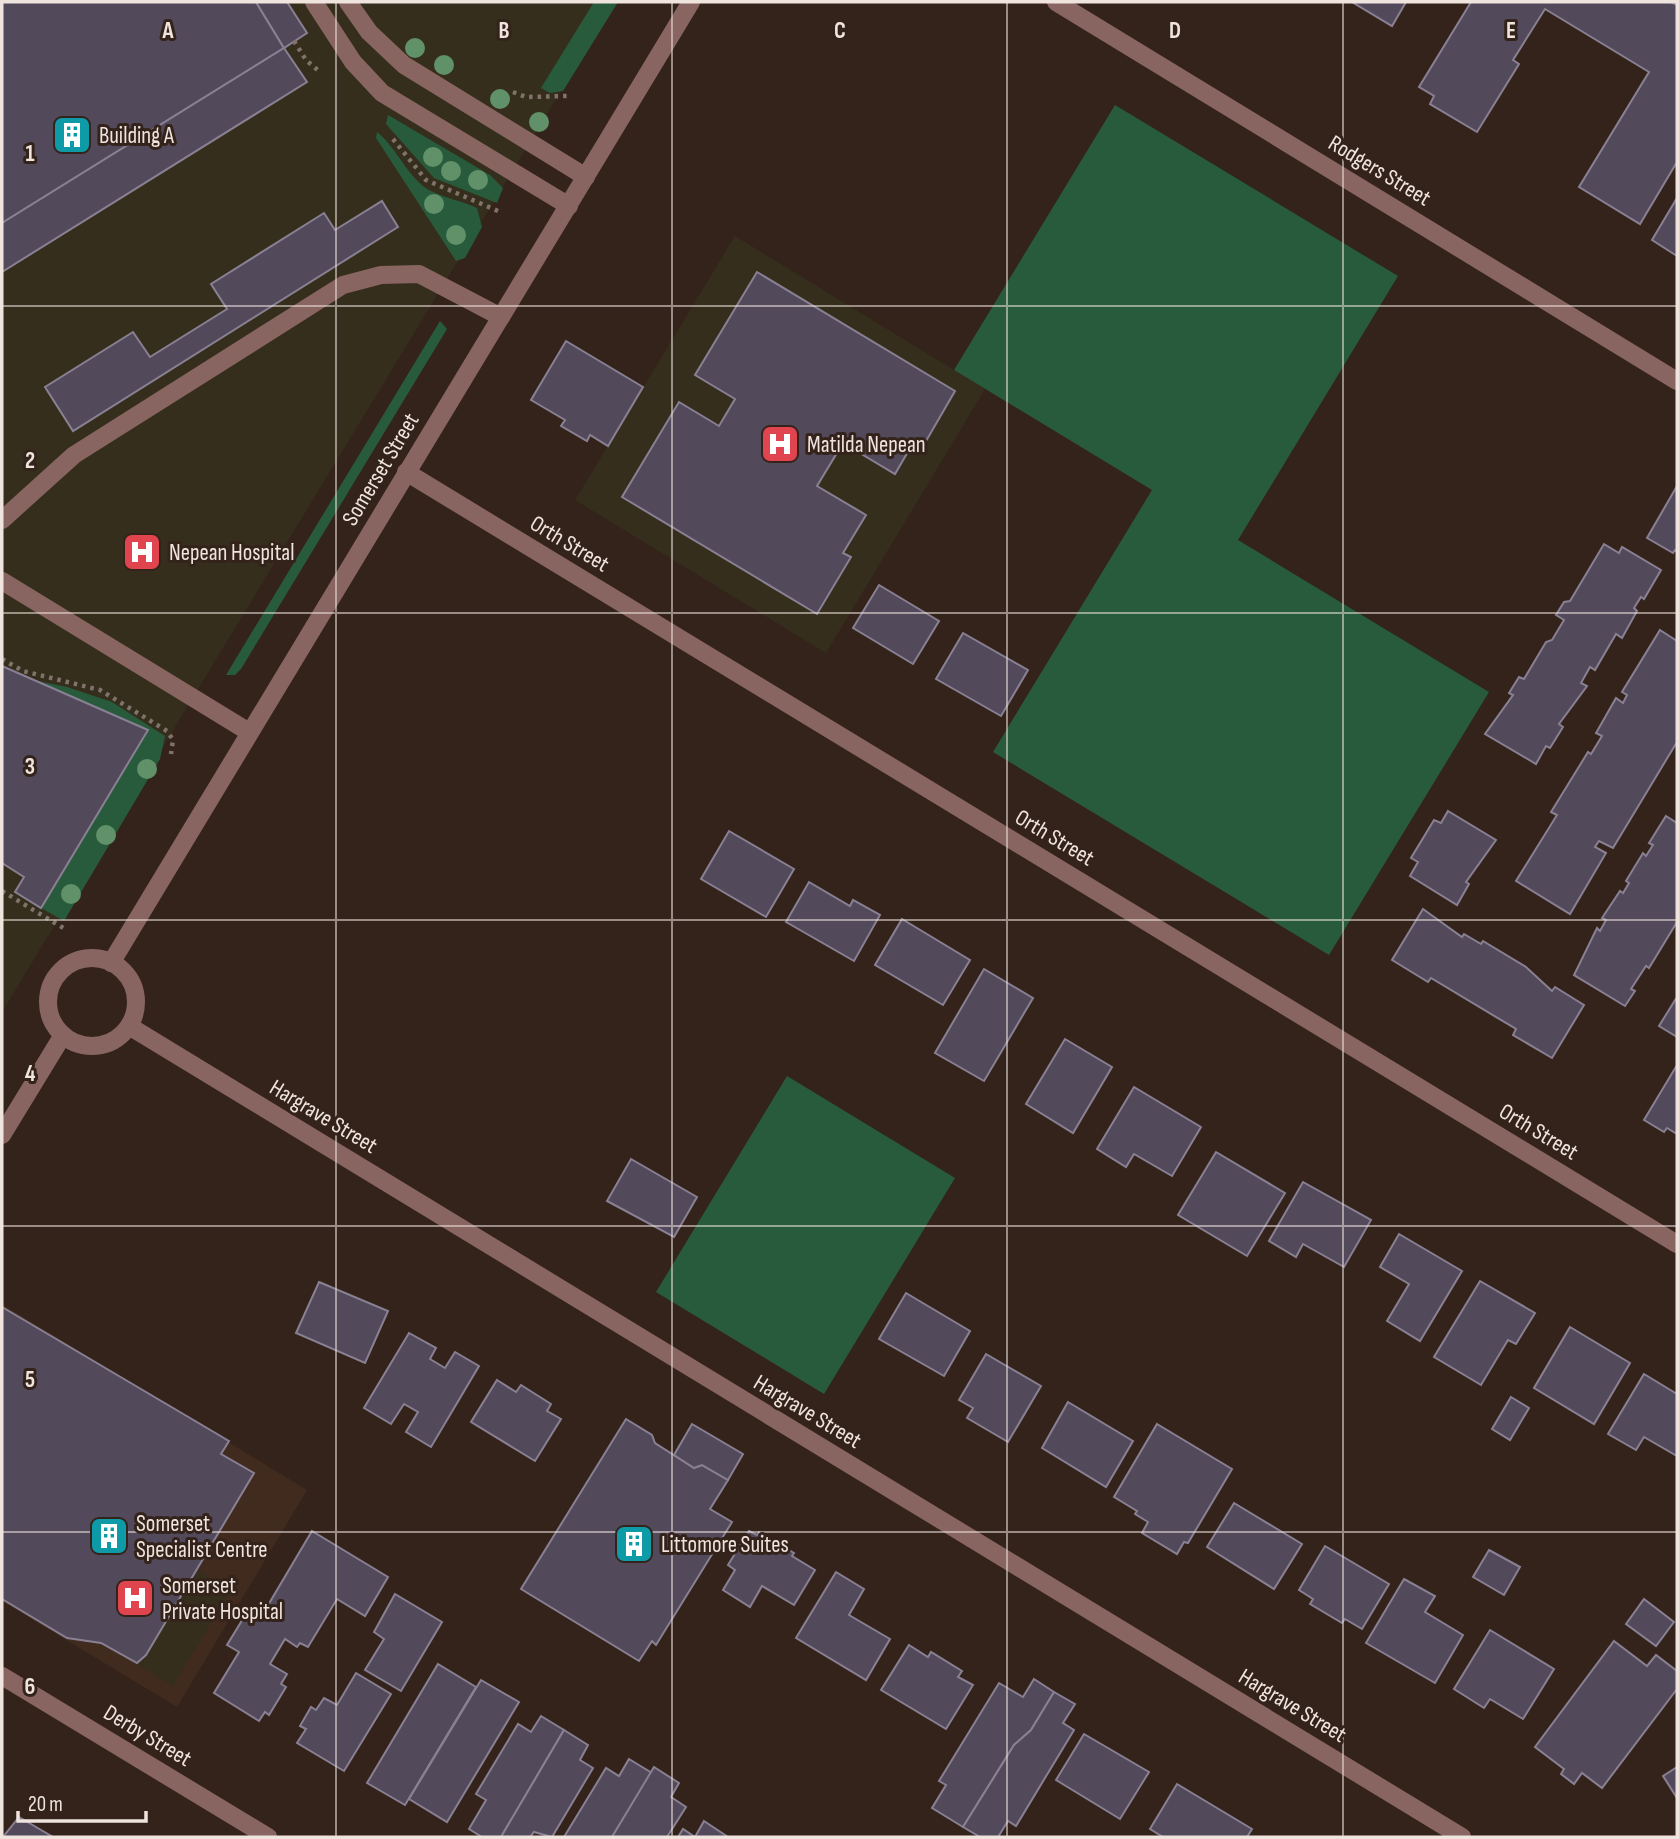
<svg xmlns="http://www.w3.org/2000/svg" width="1679" height="1839" viewBox="0 0 1679 1839" font-family="'Sofia Sans Condensed',sans-serif">
<rect width="100%" height="100%" fill="#34231b"/>
<path fill="#412b1f" d="M2,1304L307,1490L177,1707L2,1601Z"/>
<g fill="#352e1d">
<path d="M2,2H615L2,1012Z"/>
<path d="M735,236L985,389L826,653L575,500Z"/>
<path d="M97,1510L231,1590L173,1686L39,1605Z"/>
</g>
<g fill="#285b3c">
<path d="M594,2H618L563,91L550,93L541,88Z"/>
<path d="M1115,105L1398,276L1238,540L1489,692L1329,955L993,752L1152,490L954,370Z"/>
<path d="M388,115L490,175L503,188L497,203L434,178L386,124Z"/>
<path d="M377,132C398,149 407,177 429,190C444,198 462,201 477,208L482,227L465,258L456,261L376,138Z"/>
<path d="M440,321L447,329L241,669L235,675H226Z"/>
<path d="M33,680L67,687L112,702L165,736L160,759L64,921L41,908L148,730Z"/>
<path d="M787,1076L955,1178L824,1394L656,1292Z"/>
</g>
<g fill="#524a5b" stroke="#898193" stroke-width="2">
<path d="M2,2H256L284,48L2,223Z"/>
<path d="M256,2H287L307,33L284,48Z"/>
<path d="M1352,2H1406L1392,26Z"/>
<path d="M1471,2H1671L1677,5V162L1640,224L1579,187L1649,72L1545,9L1513,60L1519,64L1477,132L1430,104L1434,96L1419,87Z"/>
<path d="M284,48L307,82L2,272V223Z"/>
<path d="M1677,198V256L1652,240Z"/>
<path d="M382,201L398,227L73,431L45,387L133,332L150,357L227,309L211,284L324,213L335,230Z"/>
<path d="M757,272L955,391L922,448L913,443L895,474L843,443L817,486L866,515L843,553L851,557L817,614L622,497L679,402L719,426L735,399L695,375Z"/>
<path d="M566,341L643,387L608,446L590,435L587,441L561,426L565,420L531,400Z"/>
<path d="M1677,486V552L1675,550L1673,553L1647,538Z"/>
<path d="M1604,544L1619,553L1622,547L1661,570L1644,599L1641,597L1634,608L1637,611L1622,638L1616,634L1595,670L1590,667L1581,683L1587,686L1559,724L1563,727L1550,748L1546,746L1536,764L1485,734L1513,695L1509,693L1519,677L1524,679L1546,642L1552,640L1564,620L1556,615L1564,602L1570,601Z"/>
<path d="M879,585L939,621L913,664L853,628Z"/>
<path d="M1660,630L1677,641V742L1613,848L1599,841L1595,847L1606,853L1570,914L1516,881L1557,815L1551,812L1588,752L1591,754L1602,736L1596,733L1616,698L1623,703L1627,695L1622,692Z"/>
<path d="M963,633L1028,670L1001,716L936,679Z"/>
<path d="M2,666L148,730L41,908L15,892L24,877L2,863Z"/>
<path d="M1448,811L1496,840L1466,882L1469,884L1457,905L1410,876L1418,862L1411,858L1434,820L1441,823Z"/>
<path d="M1666,816L1677,823V922L1649,968L1646,966L1631,989L1635,991L1625,1006L1574,975L1597,928L1600,931L1606,920L1602,918L1620,891L1623,893L1629,883L1626,881L1643,853L1646,856L1653,845L1649,843Z"/>
<path d="M729,831L794,869L766,917L701,879Z"/>
<path d="M809,882L850,906L853,900L880,915L854,961L786,922Z"/>
<path d="M1423,909L1462,937L1464,934L1481,944L1483,941L1526,967L1552,991L1555,987L1584,1005L1552,1058L1513,1035L1516,1029L1431,978L1428,982L1392,960Z"/>
<path d="M902,919L970,960L943,1005L875,965Z"/>
<path d="M984,969L1033,998L984,1081L935,1053Z"/>
<path d="M1677,997V1037L1659,1026Z"/>
<path d="M1065,1039L1112,1067L1073,1133L1026,1104Z"/>
<path d="M1677,1065V1134L1667,1128L1664,1132L1644,1120Z"/>
<path d="M1134,1087L1201,1127L1172,1176L1134,1154L1126,1167L1097,1149Z"/>
<path d="M1216,1152L1285,1193L1247,1256L1178,1215Z"/>
<path d="M631,1159L697,1197L674,1237L607,1201Z"/>
<path d="M1303,1182L1371,1220L1344,1267L1303,1244L1296,1257L1269,1241Z"/>
<path d="M1399,1234L1462,1271L1420,1341L1387,1321L1409,1284L1380,1267Z"/>
<path d="M1480,1281L1535,1313L1516,1344L1508,1340L1481,1385L1434,1357Z"/>
<path d="M319,1282L388,1311L365,1363L296,1333Z"/>
<path d="M906,1293L970,1331L944,1376L879,1339Z"/>
<path d="M2,1307L229,1441L221,1454L254,1473L146,1655L137,1663L101,1643L67,1638L2,1599Z"/>
<path d="M1570,1327L1630,1363L1594,1424L1534,1388Z"/>
<path d="M409,1333L436,1348L430,1359L445,1368L455,1352L479,1366L431,1447L406,1432L418,1412L404,1404L391,1424L364,1408Z"/>
<path d="M986,1354L1041,1386L1008,1442L967,1418L973,1408L959,1400Z"/>
<path d="M1644,1374L1677,1394V1456L1644,1437L1636,1450L1608,1434Z"/>
<path d="M497,1380L516,1392L521,1385L551,1404L547,1411L561,1419L535,1461L471,1422Z"/>
<path d="M1511,1397L1529,1408L1510,1440L1492,1429Z"/>
<path d="M1068,1402L1133,1441L1106,1487L1042,1448Z"/>
<path d="M626,1419L652,1435L655,1443L694,1468L702,1465L728,1480L710,1509L732,1522L656,1645L652,1641L639,1661L521,1589Z"/>
<path d="M692,1424L743,1454L728,1480L702,1465L694,1468L674,1455Z"/>
<path d="M1157,1424L1232,1469L1188,1543L1184,1542L1177,1554L1142,1533L1148,1522L1135,1514L1137,1511L1114,1497Z"/>
<path d="M1234,1503L1302,1544L1274,1589L1207,1547Z"/>
<path d="M312,1531L388,1577L365,1616L337,1599L308,1647L300,1643L297,1647L285,1639L270,1664L287,1674L281,1684L286,1687L269,1715L265,1712L259,1721L214,1693L239,1652L227,1645L249,1609L261,1617Z"/>
<path d="M749,1531L757,1535L759,1532L794,1553L792,1556L815,1570L794,1605L762,1586L750,1607L723,1590L735,1570L728,1565Z"/>
<path d="M1325,1546L1389,1584L1362,1629L1345,1619L1342,1623L1310,1604L1313,1599L1299,1590Z"/>
<path d="M1489,1550L1520,1567L1504,1595L1473,1577Z"/>
<path d="M836,1572L864,1589L849,1615L890,1639L866,1680L796,1638Z"/>
<path d="M1404,1579L1435,1596L1425,1612L1463,1635L1435,1683L1366,1643Z"/>
<path d="M395,1594L442,1622L401,1691L365,1670L384,1639L374,1632Z"/>
<path d="M1644,1599L1674,1622L1656,1646L1626,1624Z"/>
<path d="M1490,1630L1554,1669L1523,1719L1490,1699L1484,1708L1454,1689Z"/>
<path d="M1614,1641L1647,1666L1656,1655L1677,1671V1689L1602,1788L1582,1773L1574,1784L1561,1774L1564,1769L1535,1747Z"/>
<path d="M909,1645L928,1657L931,1652L962,1671L958,1677L973,1685L946,1729L881,1690Z"/>
<path d="M438,1664L476,1687L405,1805L367,1783Z"/>
<path d="M356,1673L391,1694L344,1771L297,1743L306,1729L300,1726L311,1707L316,1710L324,1698L337,1705Z"/>
<path d="M1034,1679L1054,1692L1031,1730L1014,1745L963,1827L932,1808L946,1785L939,1781L999,1683L1023,1697Z"/>
<path d="M481,1680L519,1702L447,1822L409,1799Z"/>
<path d="M1054,1692L1075,1704L1063,1723L1074,1730L1016,1826L1008,1821L998,1837H980L963,1827L1014,1745L1031,1730Z"/>
<path d="M541,1716L564,1730L501,1837H482L469,1829L486,1800L476,1794L518,1724L531,1732Z"/>
<path d="M564,1730L588,1745L580,1760L593,1768L552,1837L534,1832L530,1837H501Z"/>
<path d="M1084,1734L1149,1772L1120,1819L1056,1780Z"/>
<path d="M629,1759L652,1773L612,1837H564L606,1768L619,1776Z"/>
<path d="M654,1767L679,1783L671,1797L686,1807L667,1837H612Z"/>
<path d="M1677,1767V1798L1663,1776Z"/>
<path d="M1177,1784L1252,1829L1247,1837H1163L1150,1829Z"/>
<path d="M19,1817L53,1837H3Z"/>
<path d="M704,1821L728,1837H678L683,1829L695,1837Z"/>
</g>
<g fill="none" stroke-linecap="round" stroke-linejoin="round">
<g stroke="#81726b" stroke-width="4.5" stroke-dasharray="3.5 5" stroke-linecap="butt">
<path d="M294,41L306,60L320,72"/>
<path d="M513,92L526,97L567,96"/>
<path d="M393,139L426,180L498,211"/>
<path d="M2,659L23,671L100,690L167,731L173,740L171,754"/>
<path d="M2,891L65,929"/>
</g>
<g stroke="#896561" stroke-width="18">
<path d="M314,2L353,62L382,93L569,206"/>
<path d="M348,2L369,32L404,65L586,177"/>
<path d="M1056,2L1677,381"/>
<path d="M406,472L1677,1244"/>
<path d="M2,520L74,455L343,285L381,275L419,274L501,317"/>
<path d="M2,581L249,732"/>
<circle cx="92" cy="1002" r="44"/>
<path d="M111,963L691,2"/>
<path d="M129,1026L1462,1837"/>
<path d="M2,1135L63,1035"/>
<path d="M2,1676L268,1837"/>
</g>
</g>
<g fill="#609169">
<circle cx="415" cy="48" r="10"/>
<circle cx="444" cy="65" r="10"/>
<circle cx="500" cy="99" r="10"/>
<circle cx="539" cy="122" r="10"/>
<circle cx="433" cy="157" r="10"/>
<circle cx="451" cy="171" r="10"/>
<circle cx="478" cy="180" r="10"/>
<circle cx="434" cy="204" r="10"/>
<circle cx="456" cy="235" r="10"/>
<circle cx="147" cy="769" r="10"/>
<circle cx="106" cy="835" r="10"/>
<circle cx="71" cy="894" r="10"/>
</g>
<path fill="none" stroke="#efe4de" stroke-width="2" stroke-opacity="0.55" d="M336,2V1837M672,2V1837M1007,2V1837M1343,2V1837M2,306H1677M2,613H1677M2,920H1677M2,1226H1677M2,1532H1677"/>
<defs>
<symbol id="building-square" viewBox="-11 -11 22 22"><rect x="-9" y="-9" width="18" height="18" rx="4" fill="#0f9aa8" stroke="#34231b"/><path d="M-4-6H4V6H1V3H-1V6H-4ZM-2.5-4.3h1.7v1.8h-1.7ZM.8-4.3h1.7v1.8H.8ZM-2.5-1h1.7V.8h-1.7ZM.8-1h1.7V.8H.8Z" fill="#fff"/></symbol>
<symbol id="hospital-square" viewBox="-11 -11 22 22"><rect x="-9" y="-9" width="18" height="18" rx="4" fill="#e0444e" stroke="#34231b"/><path d="M-5-5h3v3.5h4V-5h3V5h-3V1.5h-4V5h-3Z" fill="#fff"/></symbol>
</defs>
<g fill-rule="evenodd">
<use href="#building-square" x="50" y="113" width="44" height="44"/>
<use href="#hospital-square" x="758" y="422" width="44" height="44"/>
<use href="#hospital-square" x="120" y="530" width="44" height="44"/>
<use href="#building-square" x="87" y="1514" width="44" height="44"/>
<use href="#building-square" x="612" y="1522" width="44" height="44"/>
<use href="#hospital-square" x="113" y="1576" width="44" height="44"/>
</g>
<g text-anchor="middle" stroke-width="6" stroke-linejoin="round" paint-order="stroke">
<g font-size="23" fill="#efe4de" stroke="#34231b" text-anchor="start">
<text x="99" y="143">Building A</text>
<text x="807" y="452">Matilda Nepean</text>
<text x="169" y="560">Nepean Hospital</text>
<text x="136" y="1531">Somerset<tspan x="136" dy="26">Specialist Centre</tspan></text>
<text x="661" y="1552">Littomore Suites</text>
<text x="162" y="1593">Somerset<tspan x="162" dy="26">Private Hospital</tspan></text>
</g>
<g font-size="23" fill="#efe4de" stroke="#34231b">
<text transform="translate(1380 170) rotate(31)" y="8">Rodgers Street</text>
<text transform="translate(380 469) rotate(-59)" y="8">Somerset Street</text>
<text transform="translate(570 543) rotate(31)" y="8">Orth Street</text>
<text transform="translate(1055 837) rotate(31)" y="8">Orth Street</text>
<text transform="translate(324 1116) rotate(31)" y="8">Hargrave Street</text>
<text transform="translate(1539 1131) rotate(31)" y="8">Orth Street</text>
<text transform="translate(808 1411) rotate(31)" y="8">Hargrave Street</text>
<text transform="translate(1293 1705) rotate(31)" y="8">Hargrave Street</text>
<text transform="translate(148 1735) rotate(31)" y="8">Derby Street</text>
</g>
</g>
<g font-size="23" text-anchor="middle" font-weight="bold" fill="#efe4de" stroke="#34231b" stroke-width="6" stroke-linejoin="round" paint-order="stroke">
<text x="168" y="38">A</text>
<text x="504" y="38">B</text>
<text x="840" y="38">C</text>
<text x="1175" y="38">D</text>
<text x="1511" y="38">E</text>
<text x="30" y="161">1</text>
<text x="30" y="468">2</text>
<text x="30" y="774">3</text>
<text x="30" y="1081">4</text>
<text x="30" y="1387">5</text>
<text x="30" y="1694">6</text>
</g>
<rect width="1679" height="1839" fill="none" stroke="#efe4de" stroke-width="7"/>
<path d="M18 1811v10h128v-10" fill="none" stroke="#efe4de" stroke-width="3.5"/>
<text x="28" y="1811" font-size="21" fill="#efe4de" stroke="#34231b" stroke-width="5" paint-order="stroke">20 m</text>
</svg>
